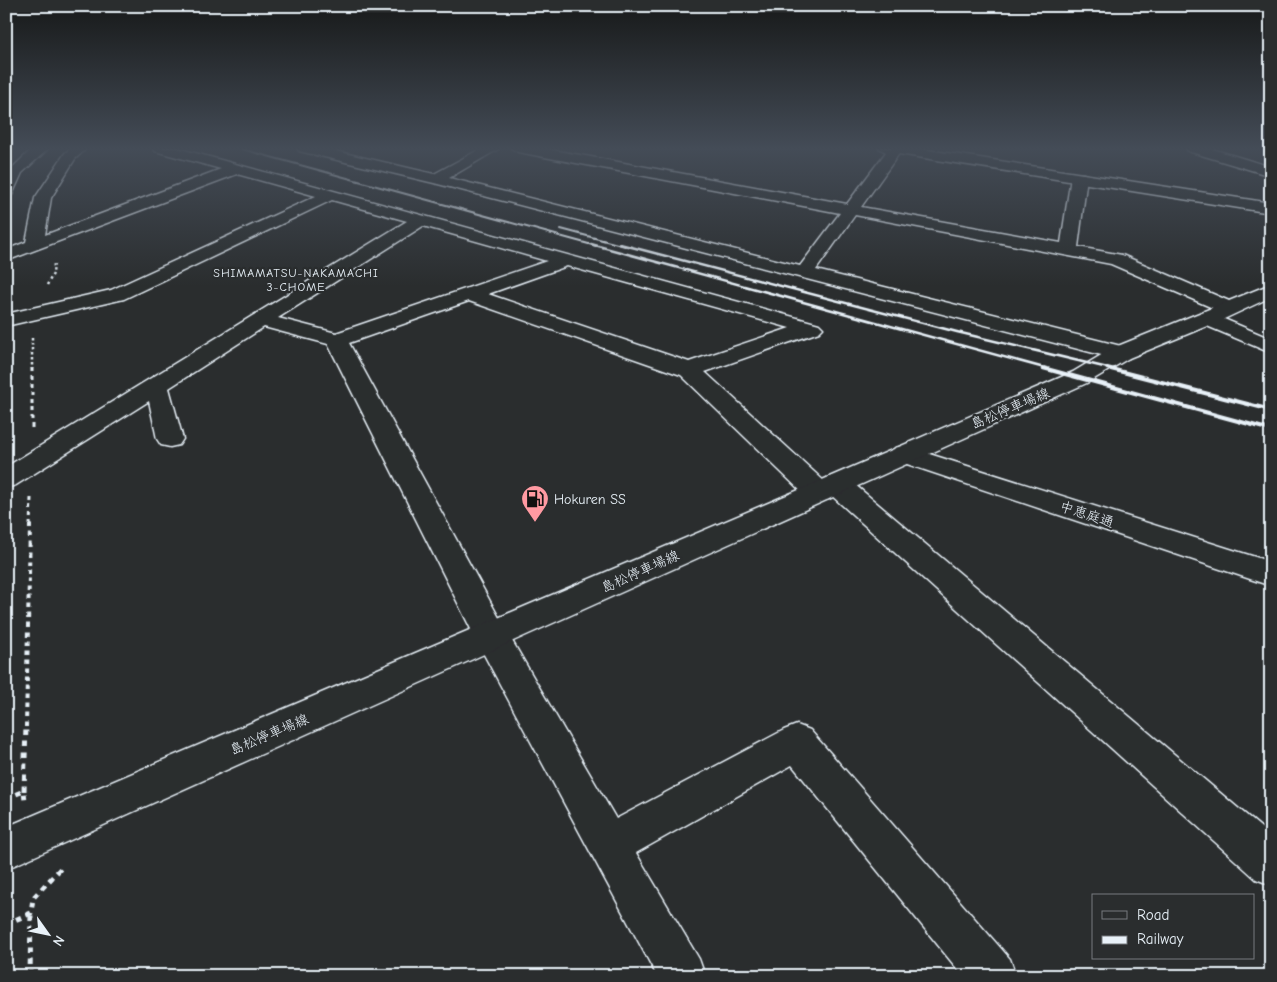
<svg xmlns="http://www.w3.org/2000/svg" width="1277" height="982" viewBox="0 0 1277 982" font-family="'Comic Neue','Klee One',sans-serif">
<rect width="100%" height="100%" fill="#2a2d2e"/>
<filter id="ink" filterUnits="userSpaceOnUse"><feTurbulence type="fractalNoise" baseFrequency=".02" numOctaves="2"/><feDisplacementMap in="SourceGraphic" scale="10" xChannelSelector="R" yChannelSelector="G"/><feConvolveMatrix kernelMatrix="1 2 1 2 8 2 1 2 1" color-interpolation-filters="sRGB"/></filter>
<g filter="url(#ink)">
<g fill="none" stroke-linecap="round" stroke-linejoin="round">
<defs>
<g id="minor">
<path d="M33,148H49L22,173L12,195L6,197V176L9,171Z"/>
<path d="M71,148H87L75,159L51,198L45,235L221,169L155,151L153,148H177L819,324L823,328L819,332L705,372L825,482L827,478L837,476L847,478L1271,836V885L1256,879L831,495L829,499L819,501L809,499L681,375L469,301L349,343L504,627L616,819L784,730L797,725L810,730L1010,959L1016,976H963L792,765L636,853L699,959L705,976H657L480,647L328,344L264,327L169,388L183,439L179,445L170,447L161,445L157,439L149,401L16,485L6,488V467L407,221L332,200L124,299L6,326V314L111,290L316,196L237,174L6,261V250L26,242L35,198L65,153ZM423,226L547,261L336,333L278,318ZM567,266L790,328L689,362L488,294Z"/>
<path d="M297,148H323L434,174L482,148H500L449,178L800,266L840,213L518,152L511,148H542L847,204L889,148H903L861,207L1061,243L1071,177L1074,174H1084L1087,177L1078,247L1122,255L1236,304L1239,308L1236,312L1229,314L1222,312L1111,264L855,215L816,270L1129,348L1132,353L1129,358L1121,360L434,183L299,151Z"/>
<path d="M1186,148H1209L1271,167V176L1188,151Z"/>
<path d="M904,446L1271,562V586L895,460L891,454L895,448Z"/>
</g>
<g id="major">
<path d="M879,148H915L1271,203V213L886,152Z"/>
<path d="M1271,284V297L1224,319L1271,339V353L1207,326L1129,358L1089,382L6,869V827L827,478L1073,372L1113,348Z"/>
</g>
</defs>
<use href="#minor" stroke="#e8f1f8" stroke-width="3"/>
<use href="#major" stroke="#e8f1f8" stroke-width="3"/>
<g stroke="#e8f1f8" stroke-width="2.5" stroke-dasharray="2.5 2.5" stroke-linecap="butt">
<path d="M47,285L53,274L54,263"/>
<path d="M32,338V369"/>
</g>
<g stroke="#e8f1f8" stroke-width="3" stroke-dasharray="4 4" stroke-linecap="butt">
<path d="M32,368V429"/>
<path d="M30,526L31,498"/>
</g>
<path stroke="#e8f1f8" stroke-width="4" stroke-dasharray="4.5 4.5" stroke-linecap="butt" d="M26,727L30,525"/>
<g stroke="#e8f1f8" stroke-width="5" stroke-dasharray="5.5 5.5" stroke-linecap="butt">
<path d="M24,791L26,726"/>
<path d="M6,798L24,791L25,801"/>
<path d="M6,924L31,913L33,898L63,866"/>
<path d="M30,976L31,913"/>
</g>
<use href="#minor" fill="#2a2d2e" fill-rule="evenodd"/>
<use href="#major" fill="#2a2d2e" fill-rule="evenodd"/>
<g stroke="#e8f1f8" stroke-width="2">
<path d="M238,148L596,246"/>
<path d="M561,229L625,246"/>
</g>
<g stroke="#e8f1f8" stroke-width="2.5">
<path d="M591,244L1048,369"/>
<path d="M620,244L957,332L1112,369"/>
</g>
<g stroke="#e8f1f8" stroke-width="4">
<path d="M1043,368L1271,430"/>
<path d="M1107,368L1271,410"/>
</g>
</g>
</g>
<linearGradient id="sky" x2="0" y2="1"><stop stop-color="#171919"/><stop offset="0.52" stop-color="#444c57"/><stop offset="1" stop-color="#444c57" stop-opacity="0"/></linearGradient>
<rect width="1277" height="286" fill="url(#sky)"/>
<defs>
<symbol id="fuel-pin" viewBox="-11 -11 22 30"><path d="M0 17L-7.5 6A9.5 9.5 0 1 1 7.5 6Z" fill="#ff9aa2" stroke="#2a2d2e"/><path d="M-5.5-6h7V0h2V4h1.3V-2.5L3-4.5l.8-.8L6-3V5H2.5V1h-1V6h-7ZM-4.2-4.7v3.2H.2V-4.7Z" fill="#111"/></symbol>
</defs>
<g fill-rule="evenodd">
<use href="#fuel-pin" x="519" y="483" width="32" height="43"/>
</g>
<g text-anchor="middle" stroke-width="4.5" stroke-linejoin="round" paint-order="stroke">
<g font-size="12" letter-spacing="1" fill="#e8f1f8" stroke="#2a2d2e">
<text x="296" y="277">SHIMAMATSU-NAKAMACHI<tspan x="296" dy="14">3-CHOME</tspan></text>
</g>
<g font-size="14" fill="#e8f1f8" stroke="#2a2d2e">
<text transform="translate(1010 408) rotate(-23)" y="5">島松停車場線</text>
<text transform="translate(1087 514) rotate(18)" y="5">中恵庭通</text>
<text transform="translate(640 571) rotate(-24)" y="5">島松停車場線</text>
<text transform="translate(269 734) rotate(-23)" y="5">島松停車場線</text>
</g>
<g font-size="14" fill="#e8f1f8" stroke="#2a2d2e" text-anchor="start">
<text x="554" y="504">Hokuren SS</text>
</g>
</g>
<rect width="1277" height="982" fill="none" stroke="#2a2d2e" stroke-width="25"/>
<rect x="12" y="12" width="1252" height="957" fill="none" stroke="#e8f1f8" stroke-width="2" filter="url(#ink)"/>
<rect x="1092" y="894" width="162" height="65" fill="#2a2d2e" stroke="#767b7f"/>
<rect x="1102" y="911" width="25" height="8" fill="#2a2d2e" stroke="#767b7f"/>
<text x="1137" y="920" font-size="15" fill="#e8f1f8">Road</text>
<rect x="1102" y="936" width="25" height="8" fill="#e8f1f8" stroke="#767b7f"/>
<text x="1137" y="944" font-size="15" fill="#e8f1f8">Railway</text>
<g transform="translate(48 934) rotate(123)" stroke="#2a2d2e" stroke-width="4" paint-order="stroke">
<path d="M0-4L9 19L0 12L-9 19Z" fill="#e8f1f8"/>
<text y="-8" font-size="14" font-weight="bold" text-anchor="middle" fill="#e8f1f8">N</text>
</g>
</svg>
